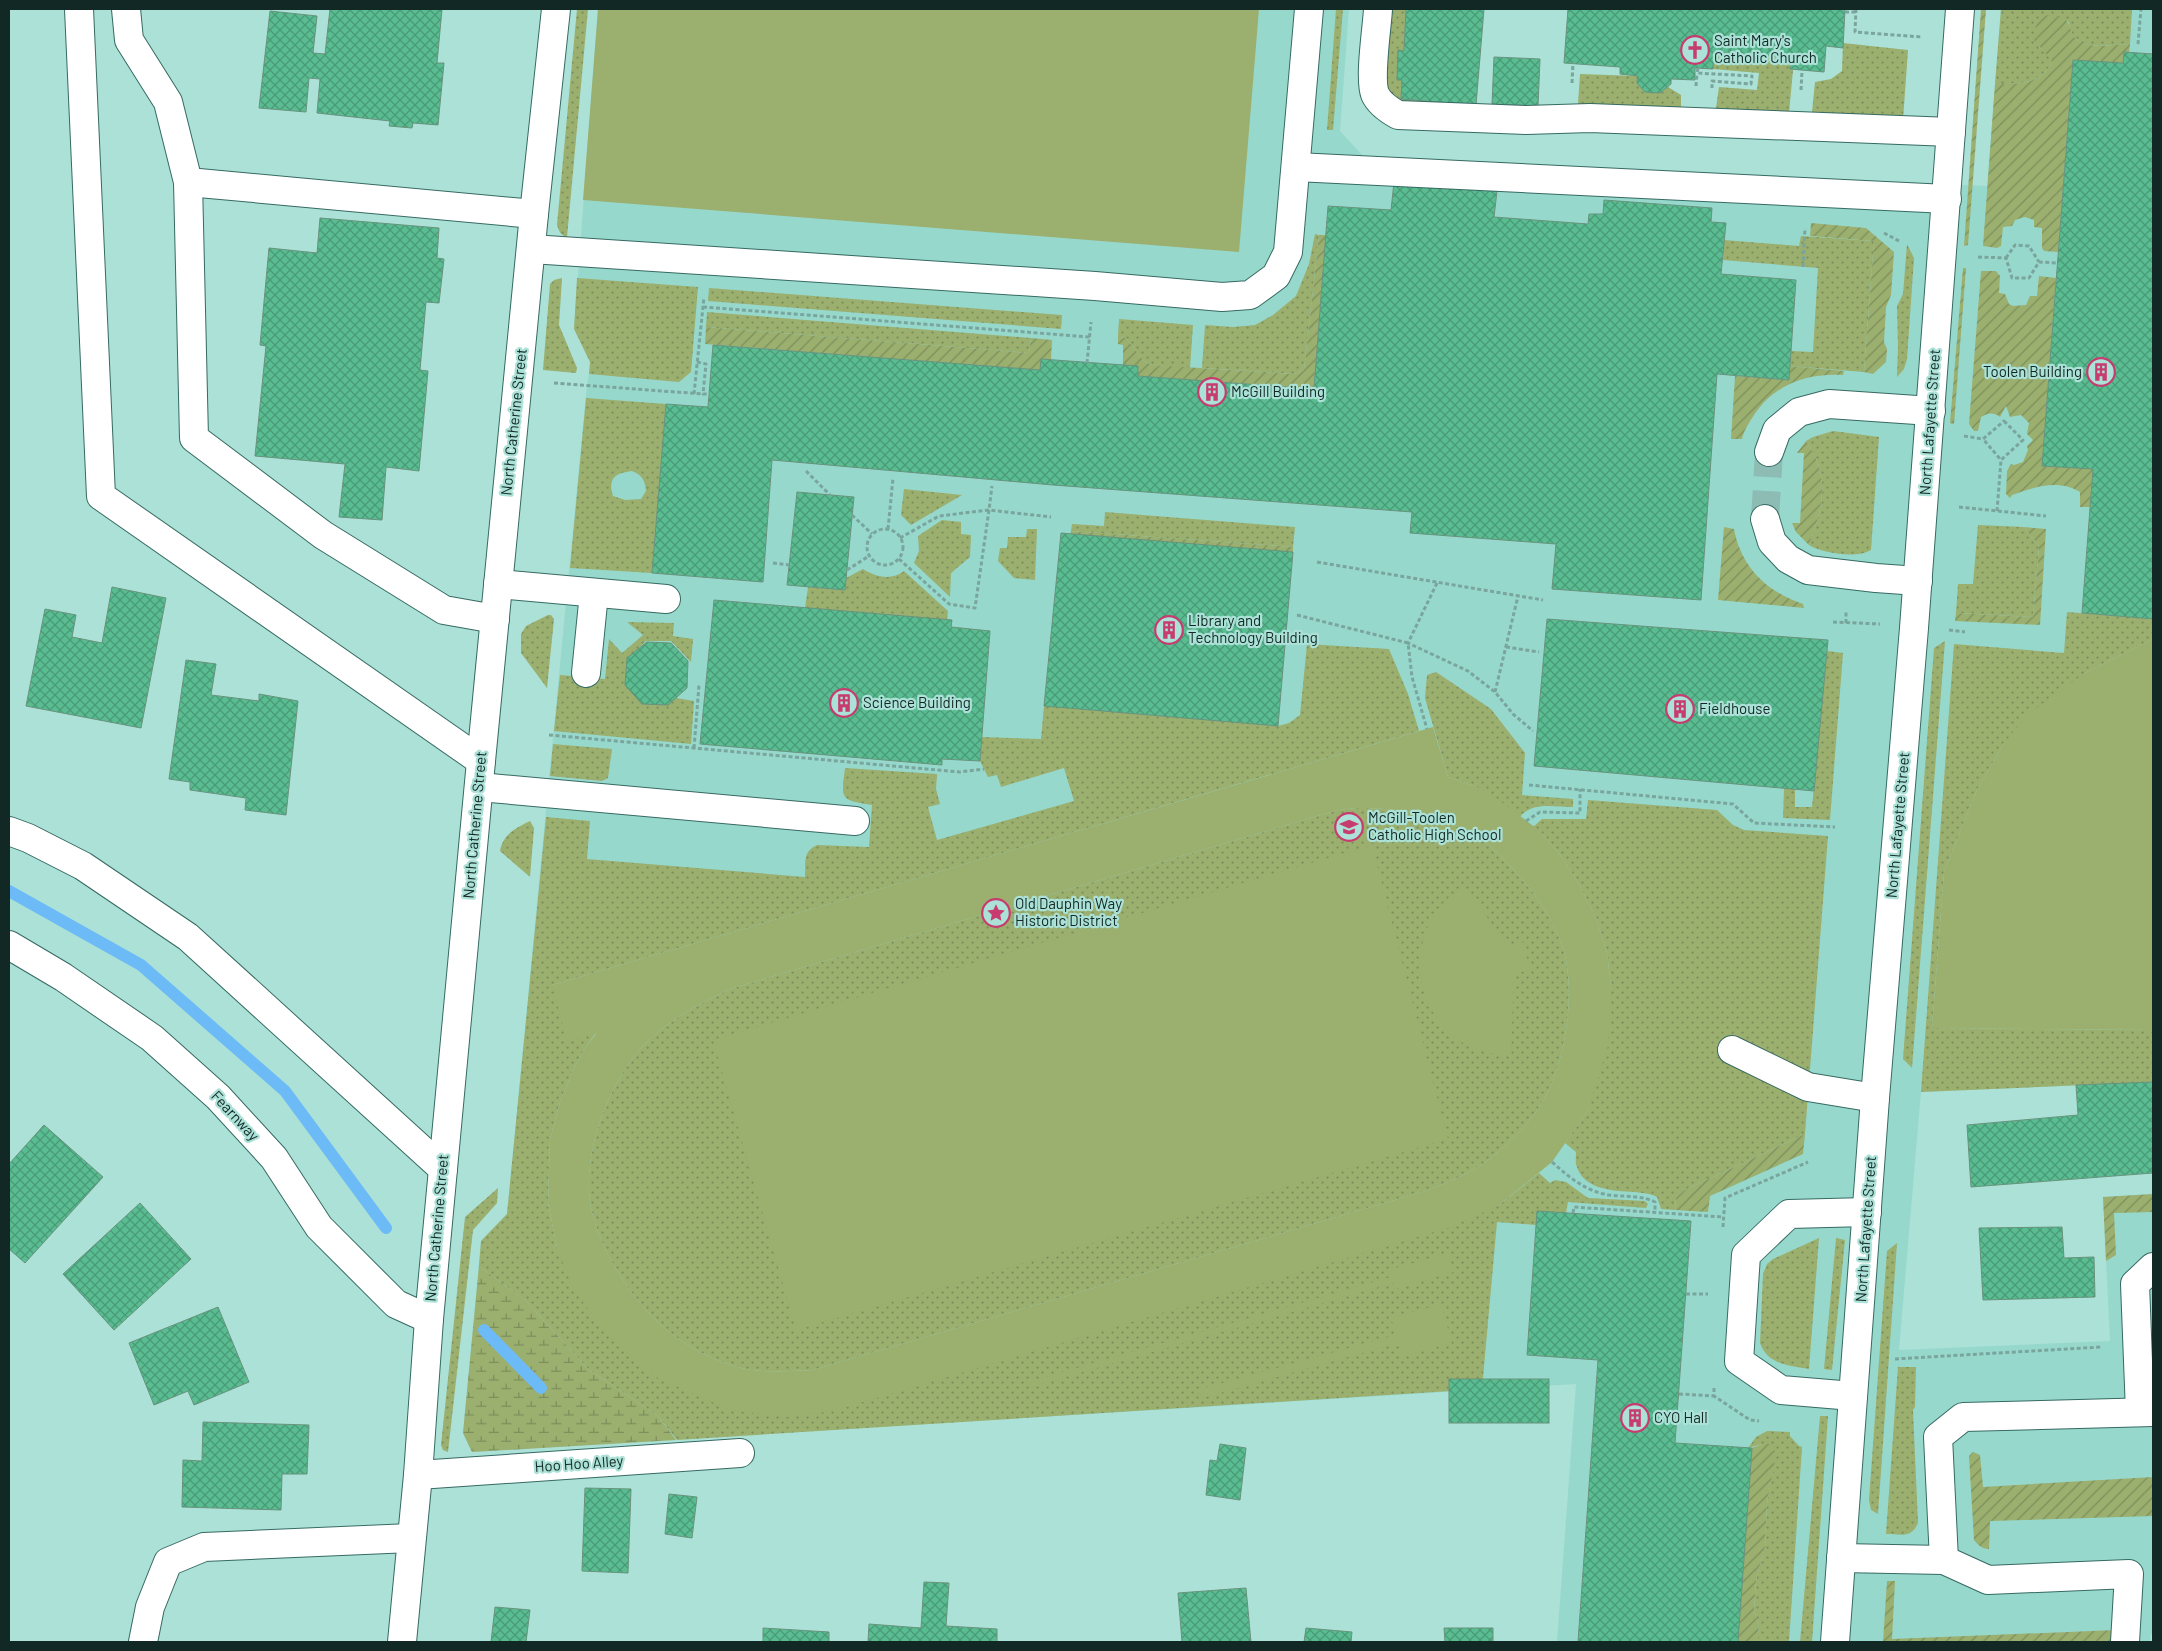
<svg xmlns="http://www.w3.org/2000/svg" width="2162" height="1651" viewBox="0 0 2162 1651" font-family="Barlow,sans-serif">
<defs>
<pattern id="grass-dots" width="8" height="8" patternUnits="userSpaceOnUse" patternTransform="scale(1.25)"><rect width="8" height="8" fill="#9baf6f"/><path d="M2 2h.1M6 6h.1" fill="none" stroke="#7d8e5b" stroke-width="1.8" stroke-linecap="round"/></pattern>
<pattern id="wetland-marsh" width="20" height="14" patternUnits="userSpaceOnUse" patternTransform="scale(1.25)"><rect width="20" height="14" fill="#9baf6f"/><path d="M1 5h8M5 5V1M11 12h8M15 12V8" fill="none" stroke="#7d8e5b"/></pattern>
<pattern id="garden-furrows" width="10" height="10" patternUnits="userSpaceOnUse" patternTransform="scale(1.25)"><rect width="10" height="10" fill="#9baf6f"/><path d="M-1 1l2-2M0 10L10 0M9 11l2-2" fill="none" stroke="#7d8e5b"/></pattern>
<pattern id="building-cross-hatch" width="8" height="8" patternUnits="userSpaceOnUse" patternTransform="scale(1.25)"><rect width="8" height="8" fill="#5abd92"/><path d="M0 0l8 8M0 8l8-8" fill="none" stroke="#499a77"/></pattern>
</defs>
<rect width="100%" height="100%" fill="#abe1d7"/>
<path fill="#97d8cd" d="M598,9H1349L1340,131L1366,159L1987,186L2001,9H2153V1082L1921,1092L1899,1350L2110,1341L2103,1197L2153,1194V1633L2151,1634L2150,1642H1557L1576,1384L472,1452L463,1433L481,1241L507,1214L587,385L595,337L574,329Z"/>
<g fill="url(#grass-dots)" fill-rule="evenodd">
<path d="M577,9H588L567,237C561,236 559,231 557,225Z"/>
<path d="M1336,9H1343L1333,130H1327Z"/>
<path d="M1388,9H1406L1404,51L1397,80H1402L1401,99L1431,102V108L1411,106L1391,96L1384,78Z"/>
<path d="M2001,9H2132L2130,44C2115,44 2082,51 2073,36C2071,32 2070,26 2068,21L2039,47L2048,54L2052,62C2041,85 2017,84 1995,84Z"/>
<path d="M1843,43L1908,50L1903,120L1812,112L1815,82L1831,79L1842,71Z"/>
<path d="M1714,52L1791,58L1790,69L1793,70L1789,113L1716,108L1719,87L1757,90L1759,73L1713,69Z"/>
<path d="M1580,74L1638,76L1637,83L1645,92L1660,93L1668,87L1681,95V108L1578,104Z"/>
<path d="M1315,234L1319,235L1304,370L1294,374L1202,368L1205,325L1233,327L1255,325L1273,315L1296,296L1309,264Z"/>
<path d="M1801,236L1874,241L1864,372L1790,366L1791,351L1813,352L1818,268L1723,260L1724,240L1799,246Z"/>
<path d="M1907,244L1914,258L1907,359L1904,369L1897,377L1898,346L1897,306L1903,294Z"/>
<path d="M562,278L559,325L577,368L576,373L543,370L550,284L554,280Z"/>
<path d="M577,278L698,287L691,372L679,382L589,374L590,362L574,329Z"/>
<path d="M709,288L1062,315L1061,329L708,301Z"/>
<path d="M707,312L1031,338L1029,353L706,327Z"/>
<path d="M1119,319L1193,325L1190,368L1152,365L1144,361L1126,338L1118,337Z"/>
<path d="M586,398L666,404L652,573L570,568ZM632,471C642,475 645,480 646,491L641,499L625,500L613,496C607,478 616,473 632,471Z"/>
<path d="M1833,431L1879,437L1871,550C1857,559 1822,553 1809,545C1823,507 1831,476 1806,441L1813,437Z"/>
<path d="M904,489L962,495L911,525L901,515Z"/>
<path d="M1105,512L1295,527L1293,547L1071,531L1072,524L1104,526Z"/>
<path d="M942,520L961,522V534L971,535L970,557L951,573L950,597L914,563L919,551L918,536Z"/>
<path d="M1978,525L2024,527L2039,546L2033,617L1956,613L1958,584H1973Z"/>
<path d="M1027,529H1037L1035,580L1014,578L998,561L1000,548H1007L1008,537H1026Z"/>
<path d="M863,569C876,577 891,581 904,571L948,611L947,620L805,608L808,587L845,590L846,578Z"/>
<path d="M2067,612L2153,619V639L2085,673L2004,743L1977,790L1944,872L1932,1028L2153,1030V1082L1921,1092L1954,644L2064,653Z"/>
<path d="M548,615H551L554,619L547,688L521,653V634L526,626Z"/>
<path d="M627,622L674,623L673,636L693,639L691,662L671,641H646L631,656L676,698L694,701L691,744L554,731L560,675L605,679L609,639L622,653L643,635Z"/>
<path d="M1945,641L1912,1068L1903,1059L1934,648Z"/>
<path d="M1307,644L1389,649L1408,694L1419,731L552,985L596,1033L585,1048L573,1070L560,1102L550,1139L548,1203L557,1248L730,1410L1499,1205L1539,1173L1550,1183L1555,1180L1566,1182L1588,1198L1645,1201L1648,1204L1646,1208L1568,1202L1566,1213L1538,1211L1536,1225L1497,1222L1482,1389L677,1440L658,1416L588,1369L527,1302L479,1266L481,1241L507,1214L546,817L590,821L587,859L805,877C806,862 802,852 817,845L869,847L872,805C840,800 841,800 845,768L937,774L936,789L940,804L928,807L937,840L1074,801L1064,768L1001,787L997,775L988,777L980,761L982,737L1041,739L1044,706L1278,726L1289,723L1300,715Z"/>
<path d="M1827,651L1843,653L1830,820L1783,818L1784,789H1795V807H1812Z"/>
<path d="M1436,672L1491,709L1525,753L1522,795L1573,799V807C1555,807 1532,801 1520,817L1477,787L1448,777L1425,698L1427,675Z"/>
<path d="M553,744L612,749L608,778L602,781L550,776Z"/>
<path d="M1588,800L1717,810L1733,825L1744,830L1828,836L1805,1134L1685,1190L1676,1197L1675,1210L1661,1209L1657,1197C1650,1193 1642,1193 1634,1192C1615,1191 1584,1190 1577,1167C1575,1163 1576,1157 1576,1152L1565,1143L1588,1110L1611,987L1607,953L1596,918L1576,879L1561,856L1540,831L1533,827L1542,819H1586Z"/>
<path d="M1356,808C1399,808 1435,813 1473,835C1489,843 1501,856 1513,869C1533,890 1550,915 1561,942C1577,984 1567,1054 1547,1094C1533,1122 1496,1159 1467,1173C1455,1180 1442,1184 1429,1190L813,1370C788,1371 759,1374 734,1366C688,1352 649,1321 623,1280C608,1258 597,1234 591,1208C581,1156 608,1081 645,1044C670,1019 699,1004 730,989L1338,810Z"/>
<path d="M530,821L534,828L530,877L500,851C503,834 516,828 530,821Z"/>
<path d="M498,1188L497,1203L473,1230L448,1452L443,1450L441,1445L465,1217Z"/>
<path d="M1819,1238L1809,1369C1789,1366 1767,1364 1760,1343L1763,1274L1767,1264L1773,1259Z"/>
<path d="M1836,1238L1845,1240L1832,1370L1824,1369Z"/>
<path d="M1897,1243L1878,1514L1871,1510L1869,1500L1887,1251Z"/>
<path d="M1898,1367H1916L1915,1407L1913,1410L1918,1523C1911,1539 1901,1534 1886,1534Z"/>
<path d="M1820,1416H1828L1812,1642H1800Z"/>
<path d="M1767,1431L1790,1432V1436L1799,1446L1802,1447L1789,1642H1757L1759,1625L1754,1611L1756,1580L1765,1547L1767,1503L1773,1470L1762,1444L1748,1448L1756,1437Z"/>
</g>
<path fill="url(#wetland-marsh)" d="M479,1266L527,1302L588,1369L658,1416L676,1440L472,1452L463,1433Z"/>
<g fill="url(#garden-furrows)">
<path d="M1981,9H1986L1968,245L1964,246Z"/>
<path d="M2052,14C2078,20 2065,34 2080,42C2094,49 2115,44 2130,44L2129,52H2124L2123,63L2073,60L2058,252L2044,251L2042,248V228L2034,227V220L2025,217L2015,220L2012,226L2003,227L2001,246L1997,248L1983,246L1995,84C2017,84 2041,85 2052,62C2047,52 2039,48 2033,39C2035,25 2038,17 2052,14Z"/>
<path d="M1811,223L1866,228L1894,252L1891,295L1886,307L1884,342L1887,349L1886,362L1873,374L1864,372L1874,241L1810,236Z"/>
<path d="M1319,235H1326L1314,389L1138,376L1123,366V345L1118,344V337L1126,338L1144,361L1152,365L1294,374L1304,370Z"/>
<path d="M1963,268H1966L1954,424L1950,423Z"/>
<path d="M1981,271H1996L2000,276L1999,293L2005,294L2009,304L2013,306L2026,305L2030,296H2037L2039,276L2056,278L2042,466L2093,469L2090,507H2080V492C2058,479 2034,487 2012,495L2010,498L2006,494L2007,471L2011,464L2014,465L2023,462L2028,450L2027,446L2033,440L2027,434L2029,423L2021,415L2010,417L2006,406L2000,417C1993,412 1988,413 1981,417L1978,431H1974L1969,424Z"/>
<path d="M706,327L1029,353L1031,338L1052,340L1051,360L1042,359L1040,370L705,344Z"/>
<path d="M1790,366L1844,371L1843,375C1807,373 1775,384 1754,415C1749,423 1744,430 1742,439H1731L1735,376L1789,380Z"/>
<path d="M1806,441C1831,476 1823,507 1809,545L1796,532L1792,523H1800L1804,453H1797Z"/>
<path d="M1724,527L1734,529C1741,567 1767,592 1803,604L1804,608L1718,600Z"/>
<path d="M2024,527L2046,529L2040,625L1955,621L1956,613L2033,617L2039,546Z"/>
<path d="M1071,531L1293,547V552L1070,535Z"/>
<path d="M1805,1134L1803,1154L1710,1196L1708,1212L1675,1210L1676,1197L1685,1190Z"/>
<path d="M2153,1194V1212L2114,1213L2116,1255L2106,1261L2103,1197Z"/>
<path d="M1762,1444H1772L1776,1455L1767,1503L1765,1547L1756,1580L1754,1611L1759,1625L1757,1642H1738L1752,1448Z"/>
<path d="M1973,1452L1980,1455L1983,1487L2153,1477V1516L1990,1521L1989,1549C1982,1549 1978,1545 1974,1540L1969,1456Z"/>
<path d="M1887,1581H1895L1892,1639L2116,1630V1642H1883Z"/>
</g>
<g fill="#9baf6f" fill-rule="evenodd">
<path d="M598,9H1259L1239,252L583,200Z"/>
<path d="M2153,639V1030L1932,1028L1944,872L1977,790L2004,743L2028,714L2085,673Z"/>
<path d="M1433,727L1448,777L1477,787L1495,797L1540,831L1561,856L1576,879L1596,918L1607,953L1611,987L1608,1046L1588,1110L1552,1162L1499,1205L1451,1227L853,1405L833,1411L787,1417L730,1410L656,1377L608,1335L573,1289L557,1248L548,1203L550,1139L560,1102L573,1070L585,1048L596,1034L567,1041L552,985ZM1356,808C1399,808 1435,813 1473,835C1489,843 1501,856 1513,869C1533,890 1550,915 1561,942C1577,984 1567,1054 1547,1094C1533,1122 1496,1159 1467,1173C1455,1180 1442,1184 1429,1190L813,1370C788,1371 759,1374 734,1366C688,1352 649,1321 623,1280C608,1258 597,1234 591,1208C581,1156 608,1081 645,1044C670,1019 699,1004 730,989L1338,810Z"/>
<path d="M1372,845L1448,1139L796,1330L713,1040Z"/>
<path d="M1464,885L1507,945L1523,942L1530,970L1514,974L1511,1056C1496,1054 1481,1052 1467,1045C1420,1020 1407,959 1434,915C1441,903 1453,894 1464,885Z"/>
<path d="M1448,1253L1454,1272L1395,1289L1393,1283L1030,1387L1028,1382L1391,1277L1389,1270Z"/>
<path d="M1441,1304L1452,1343L1402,1357L1398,1343L1199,1399L1197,1390L1396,1335L1391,1318Z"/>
</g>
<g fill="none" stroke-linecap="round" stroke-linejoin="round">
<g stroke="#6dbbf6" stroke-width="12">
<path d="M9,891L141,965L285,1091L386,1228"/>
<path d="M484,1330L541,1388"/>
</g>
</g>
<g fill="url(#building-cross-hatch)" stroke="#68937d">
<path d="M330,9H442L437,63H444L438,125L413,123L412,128L389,126L390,121L317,113L320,79L309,78L306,112L259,108L270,11L317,16L313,53L325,54Z"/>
<path d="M1406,9H1484L1476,105L1401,99L1402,80H1397L1398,50L1404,51Z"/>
<path d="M1568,9H1845L1843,48L1826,46L1824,72L1790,69L1791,58L1714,52L1713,69L1695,68V80L1671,79V84L1660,93L1645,92L1637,83L1638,76L1620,74V67L1564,63Z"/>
<path d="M2124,52L2153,54V619L2082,613L2093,469L2042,466L2073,60L2123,63Z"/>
<path d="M1494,57L1540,59L1538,106L1492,104Z"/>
<path d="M1394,182L1497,191L1494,217L1588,224L1589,214H1603L1604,200L1712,208L1711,222L1726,223L1721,274L1796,280L1789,380L1717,374L1701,600L1552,589L1556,544L1410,533L1412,512L1053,485L772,460L763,582L652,573L666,404L708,407L713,345L1040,370L1041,359L1138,366V376L1314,389L1328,206L1391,210Z"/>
<path d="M320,218L439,228L437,258L444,259L439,303L426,302L420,370L428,371L419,471L386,467L382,520L339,517L345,464L255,456L266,346L260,345L269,248L317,253Z"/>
<path d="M797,492L854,497L845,590L787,585Z"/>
<path d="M1061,533L1293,552L1278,726L1044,706Z"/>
<path d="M112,587L166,598L141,728L26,706L45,609L76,615L72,637L102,643Z"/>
<path d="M714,600L952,620L951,627L990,631L980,761L942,759V765L700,744Z"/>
<path d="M1547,619L1828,640L1814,791L1534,766Z"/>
<path d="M647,642L671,643L688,661L687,688L668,705L642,704L625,685L627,658Z"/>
<path d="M186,660L216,664L211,695L259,701V694L298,701L286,815L245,810L246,798L190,790V782L169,779Z"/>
<path d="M2153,1082V1173L1971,1187L1967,1125L2078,1115L2076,1085Z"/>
<path d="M44,1125L103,1177L25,1263L9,1249V1164Z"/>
<path d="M140,1203L191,1259L114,1330L63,1274Z"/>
<path d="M1537,1211L1691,1221L1675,1443L1752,1448L1738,1642H1578L1598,1360L1527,1355Z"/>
<path d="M2062,1227L2064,1258L2094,1257L2095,1297L1983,1300L1979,1228Z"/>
<path d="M218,1307L249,1382L194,1405L188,1391L154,1405L129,1343Z"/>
<rect x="1449" y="1379" width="100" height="44"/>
<path d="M203,1422L309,1425L307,1474H282L281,1510L182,1507L183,1460L202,1461Z"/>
<path d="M1220,1444L1246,1448L1240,1500L1206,1495L1210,1460L1217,1461Z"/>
<path d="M585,1488L631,1489L628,1573L582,1571Z"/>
<path d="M669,1494L697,1497L692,1538L665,1534Z"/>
<path d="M924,1582L949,1583L946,1626L997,1629V1642H868L869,1624L921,1628Z"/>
<path d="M1246,1588L1251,1642H1182L1178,1593Z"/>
<path d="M495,1607L530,1610L526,1642H491Z"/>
<path d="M763,1628L829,1632V1642H763Z"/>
<path d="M1306,1628L1352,1632L1351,1642H1304Z"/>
<path d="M1444,1628H1493V1642H1445Z"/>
</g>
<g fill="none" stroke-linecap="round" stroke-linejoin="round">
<path stroke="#8cbcb3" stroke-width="28" stroke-dasharray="28 14" stroke-linecap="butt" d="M1765,519L1769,452"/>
<defs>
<g id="minor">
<path d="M79,9L101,496L481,761"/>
<path d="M126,9L129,40L168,102L188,182L194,438L323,535L444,610L495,619"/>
<path d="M1378,9C1377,28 1369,78 1375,94C1379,103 1389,110 1398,115L1526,120L1590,118L1951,132"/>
<path d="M1296,167L1947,199"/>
<path d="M188,182L534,214"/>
<path d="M531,249L1095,286L1222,297L1250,295L1276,276L1288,252L1309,9"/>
<path d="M1769,452L1777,430L1799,412L1829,404L1931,411"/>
<path d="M1765,519L1772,542L1788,559L1808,570L1876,578L1918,581"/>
<path d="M498,584L666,599"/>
<path d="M586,673L594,593"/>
<path d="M479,787L855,821"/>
<path d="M9,831L28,838L83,866L188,937L443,1169"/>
<path d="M9,945L63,977L152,1038L218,1097L274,1158L319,1227L396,1304L429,1319"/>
<path d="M1732,1050L1808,1087L1875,1098"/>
<path d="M1853,1396L1781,1390L1739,1361L1746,1255L1789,1214L1867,1212"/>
<path d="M2140,1412L2135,1284L2153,1267"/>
<path d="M418,1475L740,1453"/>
<path d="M1841,1558L1944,1560L1988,1580L2129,1574L2125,1642"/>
<path d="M1944,1560L1938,1437L1963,1417L2153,1412"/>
<path d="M143,1642L150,1607L168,1562L204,1547L411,1538"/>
<path d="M402,1642L418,1475L429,1319L481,761L534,214L556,9"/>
<path d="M1835,1642L1875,1098L1914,628L1960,9"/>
</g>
</defs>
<use href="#minor" stroke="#366a62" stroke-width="30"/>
<g stroke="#7aa59d" stroke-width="3" stroke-dasharray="4 2.5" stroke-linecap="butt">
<path d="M1856,9L1855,32L1922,37"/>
<path d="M1845,12H1856"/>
<path d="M2138,44L2141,9"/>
<path d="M1698,68L1697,73L1752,76L1751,84L1712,81V88"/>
<path d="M1572,83L1573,63"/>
<path d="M1696,86L1697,73"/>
<path d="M1801,90L1802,71"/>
<path d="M1884,233L1901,242"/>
<path d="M1978,257L2006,258L2012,278H2029L2039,262L2057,263"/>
<path d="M2006,258L2015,245L2029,246L2039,262"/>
<path d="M1803,267L1805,228"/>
<path d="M703,307L1090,337"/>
<path d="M697,362L706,364L703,394H709"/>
<path d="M1087,363L1091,322"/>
<path d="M554,383L703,394"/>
<path d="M694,394L704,297"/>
<path d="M2004,421L2023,440L2001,460L1983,439Z"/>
<path d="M1964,436L1983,439"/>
<path d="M806,471L830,495"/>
<path d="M1959,507L2046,516"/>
<path d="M1997,511L2001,460"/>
<path d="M852,515L872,534"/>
<path d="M888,529L893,478"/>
<circle cx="885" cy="547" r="18"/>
<path d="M900,538L939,516L989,510L992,486"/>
<path d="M899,559L949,604L975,608L989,510L1051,517"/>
<path d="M1317,562L1543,600"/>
<path d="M773,563L789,565"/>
<path d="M847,570L869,556"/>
<path d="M1437,583L1408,643L1468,671L1495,692L1513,714L1533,731"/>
<path d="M1297,615L1408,643L1412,677L1427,729"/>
<path d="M1833,622L1880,624"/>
<path d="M1846,623V611"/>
<path d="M1949,630L1965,632"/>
<path d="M1506,647L1539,652"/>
<path d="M1495,692L1518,596"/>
<path d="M549,735L960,772L984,769"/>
<path d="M694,748L699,685"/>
<path d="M1529,785L1733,804L1754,823L1835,827"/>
<path d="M1526,821L1540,812L1580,813V789"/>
<path d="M1552,1162C1569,1177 1585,1191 1609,1195C1625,1197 1641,1195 1655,1202V1212"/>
<path d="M1573,1213L1574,1207L1723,1217"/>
<path d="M1723,1227L1725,1198L1808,1162"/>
<path d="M1686,1294H1708"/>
<path d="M1895,1359L2101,1347"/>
<path d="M1714,1388V1396L1750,1420L1759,1421"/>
<path d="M1679,1394L1714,1396"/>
</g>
<use href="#minor" stroke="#fff" stroke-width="28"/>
</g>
<defs>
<symbol id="church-ring" viewBox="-11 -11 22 22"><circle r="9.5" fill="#abe1d7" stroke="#c73b6e" stroke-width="1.5"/><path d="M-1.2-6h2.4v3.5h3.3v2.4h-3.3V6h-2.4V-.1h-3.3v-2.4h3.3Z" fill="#c73b6e"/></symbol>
<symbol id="building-ring" viewBox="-11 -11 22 22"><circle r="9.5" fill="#abe1d7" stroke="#c73b6e" stroke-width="1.5"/><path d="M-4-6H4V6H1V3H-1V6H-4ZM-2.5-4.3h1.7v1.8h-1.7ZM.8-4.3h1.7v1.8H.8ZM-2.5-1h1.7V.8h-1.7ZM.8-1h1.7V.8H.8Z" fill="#c73b6e"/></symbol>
<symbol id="school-ring" viewBox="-11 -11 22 22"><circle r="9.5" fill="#abe1d7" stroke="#c73b6e" stroke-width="1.5"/><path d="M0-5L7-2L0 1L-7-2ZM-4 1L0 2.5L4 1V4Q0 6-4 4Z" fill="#c73b6e"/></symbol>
<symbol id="sight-ring" viewBox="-11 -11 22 22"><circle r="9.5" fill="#abe1d7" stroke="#c73b6e" stroke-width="1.5"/><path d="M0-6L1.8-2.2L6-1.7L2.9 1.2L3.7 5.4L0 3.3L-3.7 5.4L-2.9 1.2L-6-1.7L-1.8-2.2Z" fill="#c73b6e"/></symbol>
</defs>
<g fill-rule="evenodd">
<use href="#church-ring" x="1679" y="34" width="32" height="32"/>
<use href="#building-ring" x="2085" y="356" width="32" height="32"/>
<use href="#building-ring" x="1196" y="376" width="32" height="32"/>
<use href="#building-ring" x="1153" y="614" width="32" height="32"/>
<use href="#building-ring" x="828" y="687" width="32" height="32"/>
<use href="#building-ring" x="1664" y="693" width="32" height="32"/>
<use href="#school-ring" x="1333" y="811" width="32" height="32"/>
<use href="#sight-ring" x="980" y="897" width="32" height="32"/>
<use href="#building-ring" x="1619" y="1402" width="32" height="32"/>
</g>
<g text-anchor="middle" stroke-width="4.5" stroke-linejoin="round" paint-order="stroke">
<g font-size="15" fill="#122824" stroke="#abe1d7" text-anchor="start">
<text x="1714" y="46">Saint Mary's<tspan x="1714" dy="17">Catholic Church</tspan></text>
<text x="2082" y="377" text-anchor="end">Toolen Building</text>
<text x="1231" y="397">McGill Building</text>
<text x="1188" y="626">Library and<tspan x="1188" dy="17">Technology Building</tspan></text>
<text x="863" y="708">Science Building</text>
<text x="1699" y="714">Fieldhouse</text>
<text x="1368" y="823">McGill-Toolen<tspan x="1368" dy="17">Catholic High School</tspan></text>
<text x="1015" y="909">Old Dauphin Way<tspan x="1015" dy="17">Historic District</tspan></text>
<text x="1654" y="1423">CYO Hall</text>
</g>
<g font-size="15" fill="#122824" stroke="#abe1d7">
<text transform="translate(514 422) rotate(-84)" y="5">North Catherine Street</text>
<text transform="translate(1930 422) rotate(-86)" y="5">North Lafayette Street</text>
<text transform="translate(475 825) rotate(-85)" y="5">North Catherine Street</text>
<text transform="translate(1898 825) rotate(-85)" y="5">North Lafayette Street</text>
<text transform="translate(235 1116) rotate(47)" y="5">Fearnway</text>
<text transform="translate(437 1228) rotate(-85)" y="5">North Catherine Street</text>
<text transform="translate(1866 1229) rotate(-86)" y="5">North Lafayette Street</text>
<text transform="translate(579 1464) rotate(-4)" y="5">Hoo Hoo Alley</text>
</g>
</g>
<rect width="2162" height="1651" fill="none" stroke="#122824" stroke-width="20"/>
</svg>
